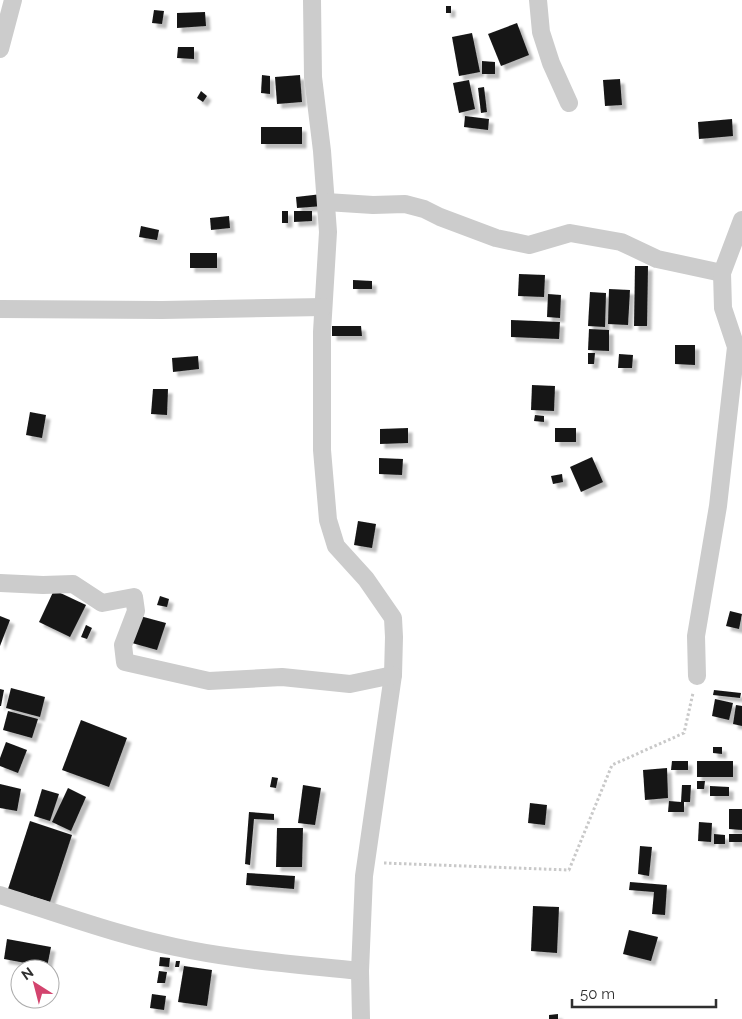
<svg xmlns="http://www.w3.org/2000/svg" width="742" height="1019" viewBox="0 0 742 1019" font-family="Raleway,sans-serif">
<defs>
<filter id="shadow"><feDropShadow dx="4.5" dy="4.5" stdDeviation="1" flood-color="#0004"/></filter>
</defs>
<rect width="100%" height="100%" fill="#fff"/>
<g fill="#161616" filter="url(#shadow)">
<rect x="446" y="6" width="5" height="7"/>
<path d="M154,10L164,11L162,24L152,23Z"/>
<path d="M205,12L206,26L177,28V13Z"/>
<path d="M517,23L529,55L501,66L488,34Z"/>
<path d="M472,33L480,72L459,76L452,37Z"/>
<path d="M178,47H194V59L177,58Z"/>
<path d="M482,61L495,62V74H482Z"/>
<path d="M262,75L270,76V94L261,93Z"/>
<path d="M300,75L302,102L277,104L275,77Z"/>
<path d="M620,79L622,105L605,106L603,80Z"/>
<path d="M469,80L475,109L459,113L453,83Z"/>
<path d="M484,87L487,112L481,113L478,88Z"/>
<path d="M201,91L207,96L203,102L197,98Z"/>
<path d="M465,116L489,119L488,130L464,127Z"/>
<path d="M732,119L733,136L699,139L698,122Z"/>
<rect x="261" y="127" width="41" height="17"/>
<path d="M322,194L323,206L297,208L296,197Z"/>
<rect x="282" y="211" width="6" height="12"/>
<path d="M294,211H312V221L294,222Z"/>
<path d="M229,216L230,228L211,230L210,218Z"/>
<path d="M141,226L159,230L157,240L139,237Z"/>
<rect x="190" y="253" width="27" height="15"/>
<path d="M635,266H648L647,326H634Z"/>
<path d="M519,274L545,275L544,297L518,296Z"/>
<path d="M353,280L372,281V289H353Z"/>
<path d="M609,289L630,290L628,325L608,324Z"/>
<path d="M590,292L606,293L605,327L588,326Z"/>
<path d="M548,294L561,295L560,318L547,317Z"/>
<path d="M511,320L560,322L559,339L511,337Z"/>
<path d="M332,326H361L362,336H332Z"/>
<path d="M589,329L609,330V351L588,350Z"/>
<path d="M675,345H695V365L675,364Z"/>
<path d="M588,353H595L594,364H588Z"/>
<path d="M619,354L633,355L632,368H618Z"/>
<path d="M198,356L199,369L173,372L172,358Z"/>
<path d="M532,385L555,386L554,411L531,410Z"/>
<path d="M153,389H168L167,415L151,414Z"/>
<path d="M30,412L46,415L42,438L26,435Z"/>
<path d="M535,415L544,416V422L534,421Z"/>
<path d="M408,428V443L380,444V429Z"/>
<rect x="555" y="428" width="21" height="14"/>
<path d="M592,457L603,482L581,492L570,467Z"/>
<path d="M379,458L403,459L402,475L379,474Z"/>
<path d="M562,474L563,482L553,484L551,476Z"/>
<path d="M358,521L376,524L372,548L354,545Z"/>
<path d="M54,590L86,605L70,637L39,622Z"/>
<path d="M160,596L169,599L167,607L157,605Z"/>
<path d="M730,611L742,614L739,629L726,626Z"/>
<path d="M0,616L10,620L0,646Z"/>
<path d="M140,616L166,623L157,650L132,643Z"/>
<path d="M86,625L92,628L87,639L81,637Z"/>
<path d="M11,688L45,697L40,717L6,708Z"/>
<path d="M0,689L4,690L1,706H0Z"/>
<path d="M714,690L741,693L740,698L713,695Z"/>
<path d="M715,699L733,703L729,720L712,716Z"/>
<path d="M736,705L742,706V726L733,724Z"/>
<path d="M8,711L38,719L32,738L3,730Z"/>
<path d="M81,720L127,738L109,787L62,770Z"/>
<path d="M6,742L27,750L18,773L0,766V758Z"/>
<path d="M713,747H722V754L713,753Z"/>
<path d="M672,761H688V770H671Z"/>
<rect x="697" y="761" width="36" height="16"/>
<path d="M667,768L668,798L645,800L643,770Z"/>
<path d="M272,777L278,778L276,788L270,787Z"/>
<path d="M697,781H705L704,789H697Z"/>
<path d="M0,784L21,789L17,811L0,808Z"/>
<path d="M303,785L321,788L315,825L298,823Z"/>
<path d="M682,785H691L690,802H684V812H668L669,801L681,802Z"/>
<path d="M710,786L729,787V796H710Z"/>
<path d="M68,788L86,797L71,831L52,822Z"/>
<path d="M42,789L59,794L50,821L34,816Z"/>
<path d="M530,803L547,805L545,825L528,823Z"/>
<path d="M729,809H742V830L729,829Z"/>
<path d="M249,812L274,814V820L254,819L250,865L245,864Z"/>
<path d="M30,821L72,835L50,902L8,889Z"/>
<path d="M699,822L712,823L711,842L698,841Z"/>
<path d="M277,828H303L302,867H276Z"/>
<path d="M714,834L725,835V844H714Z"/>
<rect x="729" y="834" width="13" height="8"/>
<path d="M640,846L652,847L649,876L638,874Z"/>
<path d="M247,873L295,876L294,889L246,885Z"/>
<path d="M630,882L667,885L665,915L652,914L654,892L629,890Z"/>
<path d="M533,906L559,907L557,953L531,951Z"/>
<path d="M629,930L658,937L651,961L623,954Z"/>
<path d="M7,939L51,947L47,967L4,959Z"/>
<path d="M160,957L170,958L169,967L159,966Z"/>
<path d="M176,961H180L179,967H175Z"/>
<path d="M184,966L212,970L207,1006L178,1002Z"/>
<path d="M159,971L167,972L165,983H157Z"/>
<path d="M152,994L166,996L164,1010L150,1008Z"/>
<path d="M558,1014V1019H549V1015Z"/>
</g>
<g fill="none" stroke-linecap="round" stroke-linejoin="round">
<path stroke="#c9c9c9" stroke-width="3" stroke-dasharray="2.5 2.5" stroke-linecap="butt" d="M384,863L569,870L612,765L684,733L693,693"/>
<g stroke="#ccc" stroke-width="18">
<path d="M312,0L313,77L322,151L328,232L322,332V450L328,520L336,546L366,579L393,618L394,637L393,675L364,876L360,971L361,1019"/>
<path d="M538,0L541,32L551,63L569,103"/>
<path d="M0,49L13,0"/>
<path d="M326,202L373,205L405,204L424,209L440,217L496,238L529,245L570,233L621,242L657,259L722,273"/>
<path d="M0,309L162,310L323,307"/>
<path d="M0,583L43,585L73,584L102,603L134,597L136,611L123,645L125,662L209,681L282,677L350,684L393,675"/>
<path d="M697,676L696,636L718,506L736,347L723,308L722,273L742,220"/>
<path d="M0,895C63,915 125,938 190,950C246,961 304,965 360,971"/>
</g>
</g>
<g transform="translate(35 984) rotate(324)"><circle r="24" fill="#ffffff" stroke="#acacac"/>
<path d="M0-4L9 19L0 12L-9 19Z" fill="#d3446e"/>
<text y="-8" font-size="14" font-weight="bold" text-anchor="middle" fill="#2f2f2f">N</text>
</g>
<path d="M572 999v8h144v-8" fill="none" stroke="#2f2f2f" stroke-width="2.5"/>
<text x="580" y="999" font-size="15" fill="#2f2f2f" stroke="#ffffff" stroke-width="4" paint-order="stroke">50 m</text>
</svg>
